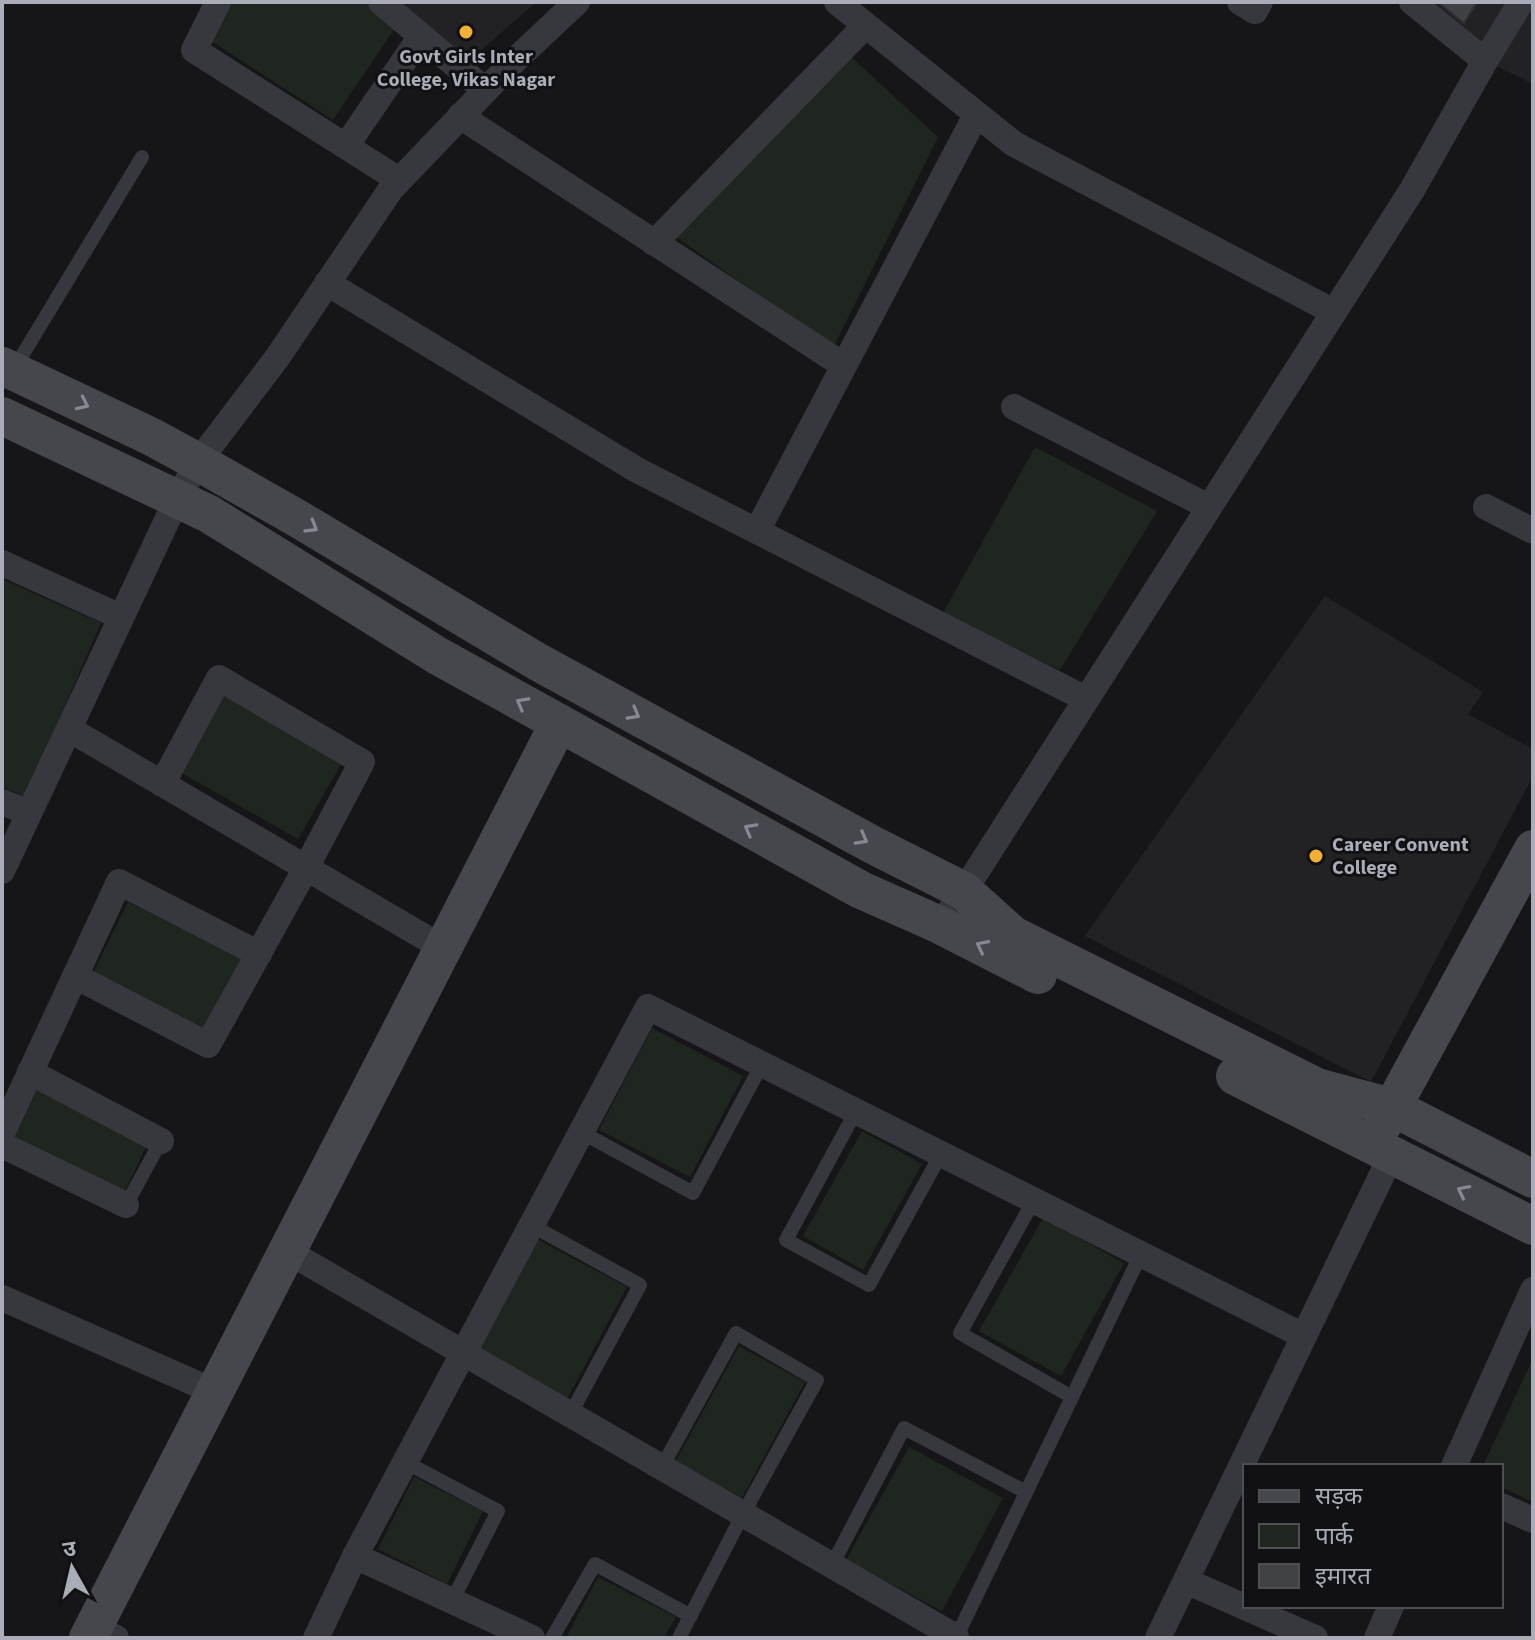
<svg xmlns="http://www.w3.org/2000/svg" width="1535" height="1640" viewBox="0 0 1535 1640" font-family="'Source Sans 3','Noto Sans Devanagari',sans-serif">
<rect width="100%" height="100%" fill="#161618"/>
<g fill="#222225">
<path d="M394,2H536L467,63Z"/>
<path d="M1423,2H1533V84L1470,53Z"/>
<path d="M1325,596L1483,692L1468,714L1533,749V776L1371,1082L1085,936Z"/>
</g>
<g fill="#1e261f">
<path d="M227,2H367L397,25L333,120L208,39Z"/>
<path d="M848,54L938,137L833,348L672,234Z"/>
<path d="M1035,447L1157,511L1060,670L942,615Z"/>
<path d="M2,579L101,623L25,797L2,787Z"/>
<path d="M223,693L343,761L298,839L178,771Z"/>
<path d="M128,902L241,958L204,1031L92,975Z"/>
<path d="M652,1028L743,1076L690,1177L599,1130Z"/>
<path d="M36,1089L148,1143L123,1195L11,1141Z"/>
<path d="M862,1131L922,1164L863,1270L803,1236Z"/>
<path d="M1043,1218L1124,1263L1061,1376L979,1331Z"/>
<path d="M537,1239L627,1287L567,1399L477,1351Z"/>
<path d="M739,1346L805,1382L742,1498L675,1462Z"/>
<path d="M1533,1358V1502L1501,1487V1466H1483Z"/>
<path d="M909,1447L1003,1498L942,1611L846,1560Z"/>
<path d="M414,1477L483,1511L447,1584L378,1549Z"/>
<path d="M598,1577L676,1617L664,1638H566Z"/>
</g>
<path fill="#404145" stroke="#303034" stroke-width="2" d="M1438,2H1477L1464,23Z"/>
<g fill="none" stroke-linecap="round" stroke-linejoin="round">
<g stroke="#37383d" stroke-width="14">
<path d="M14,369L142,157"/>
<path d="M856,1111L786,1240L869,1285L941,1154"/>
<path d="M581,1132L693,1193L762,1064"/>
<path d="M1034,1200L960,1333L1072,1397"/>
<path d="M126,1205L161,1141"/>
<path d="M531,1225L640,1285L570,1415"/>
<path d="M405,1462L498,1511L452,1601"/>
<path d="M662,1467L736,1333L817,1380L743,1514L679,1638"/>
<path d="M832,1565L904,1428L1026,1492"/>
<path d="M552,1638L595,1564L691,1616"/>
<path d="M956,1638L1141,1254"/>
</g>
<g stroke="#37383d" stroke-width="26">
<path d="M218,2L194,50L399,180"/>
<path d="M381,2L485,90"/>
<path d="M837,2L1014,144L1334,312"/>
<path d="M1240,2L1255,11L1260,2"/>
<path d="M1412,2L1485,61"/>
<path d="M460,116L843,365"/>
<path d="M346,146L421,36"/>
<path d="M654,243L865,26"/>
<path d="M327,283L637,470L1086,699"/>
<path d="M1014,407L1209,507"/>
<path d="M1486,507L1533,531"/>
<path d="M757,531L976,115"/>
<path d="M2,563L121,617"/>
<path d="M69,729L443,948"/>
<path d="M2,802L29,813"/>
<path d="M2,871L177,499L198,462L277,358L391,189L511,64L577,2"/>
<path d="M940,925L964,891L1412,190L1485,61L1521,2"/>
<path d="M75,976L208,1045L306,868L362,762L219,678L162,784"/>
<path d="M30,1072L161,1141"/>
<path d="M2,1133L119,882L259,954"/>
<path d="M2,1145L126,1205"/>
<path d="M287,1251L956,1637"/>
<path d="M2,1298L215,1392"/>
<path d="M1454,1466L1533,1290"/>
<path d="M1501,1506L1533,1520"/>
<path d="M355,1556L532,1638"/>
<path d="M1186,1581L1315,1638"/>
<path d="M94,1627L116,1638"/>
<path d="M316,1638L355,1556L648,1007L1304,1336"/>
<path d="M1158,1638L1392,1154"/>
<path d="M1377,1638L1391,1606"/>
</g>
<g stroke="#45474d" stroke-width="38">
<path d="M2,366L152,437L198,462L295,517L538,662L873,845L964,891L1013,935L1317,1087L1392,1107L1533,1179"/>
<path d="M2,416L209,514L438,656L861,890L940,925L1038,975"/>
<path d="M1235,1076L1533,1226"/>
<path d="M1381,1128L1533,849"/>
<path d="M88,1638L559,723"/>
</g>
</g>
<defs><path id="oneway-chevron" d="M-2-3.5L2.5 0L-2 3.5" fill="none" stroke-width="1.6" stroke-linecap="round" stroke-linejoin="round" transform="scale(2)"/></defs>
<g stroke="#858993">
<use href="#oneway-chevron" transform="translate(83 404) rotate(25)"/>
<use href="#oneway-chevron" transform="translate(312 527) rotate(31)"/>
<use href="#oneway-chevron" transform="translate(522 703) rotate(-151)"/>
<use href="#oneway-chevron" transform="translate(634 714) rotate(29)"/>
<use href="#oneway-chevron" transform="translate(750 829) rotate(-151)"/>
<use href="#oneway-chevron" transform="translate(862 839) rotate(29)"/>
<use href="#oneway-chevron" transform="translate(982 946) rotate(-153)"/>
<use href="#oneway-chevron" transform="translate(1463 1191) rotate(-153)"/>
</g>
<g fill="#f2b134" stroke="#111113" stroke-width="3">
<circle cx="466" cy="32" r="8"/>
<circle cx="1316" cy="856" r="8"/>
</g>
<g text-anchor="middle" stroke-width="6" stroke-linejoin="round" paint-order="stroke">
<g font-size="20" font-weight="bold" fill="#a8adb8" stroke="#111113">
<text x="466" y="63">Govt Girls Inter<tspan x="466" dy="23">College, Vikas Nagar</tspan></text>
<text x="1332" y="851" text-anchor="start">Career Convent<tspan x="1332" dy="23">College</tspan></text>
</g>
</g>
<rect width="1535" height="1640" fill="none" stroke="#a8adb8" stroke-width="8"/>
<rect x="1243" y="1464" width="260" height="144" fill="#111113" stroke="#4d4f55" stroke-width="2"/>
<rect x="1259" y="1490" width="40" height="12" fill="#45474d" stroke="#4d4f55" stroke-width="2"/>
<text x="1315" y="1504" font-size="24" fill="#a8adb8">सड़क</text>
<rect x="1259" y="1524" width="40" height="24" fill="#1e261f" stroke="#4d4f55" stroke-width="2"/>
<text x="1315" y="1544" font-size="24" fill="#a8adb8">पार्क</text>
<rect x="1259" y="1564" width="40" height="24" fill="#404145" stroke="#4d4f55" stroke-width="2"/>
<text x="1315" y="1584" font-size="24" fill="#a8adb8">इमारत</text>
<g transform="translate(72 1568) rotate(352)" stroke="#111113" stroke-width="6" paint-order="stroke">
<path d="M0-6L14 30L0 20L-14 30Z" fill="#a8adb8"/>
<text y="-12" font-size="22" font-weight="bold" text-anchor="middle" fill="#a8adb8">उ</text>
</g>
</svg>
